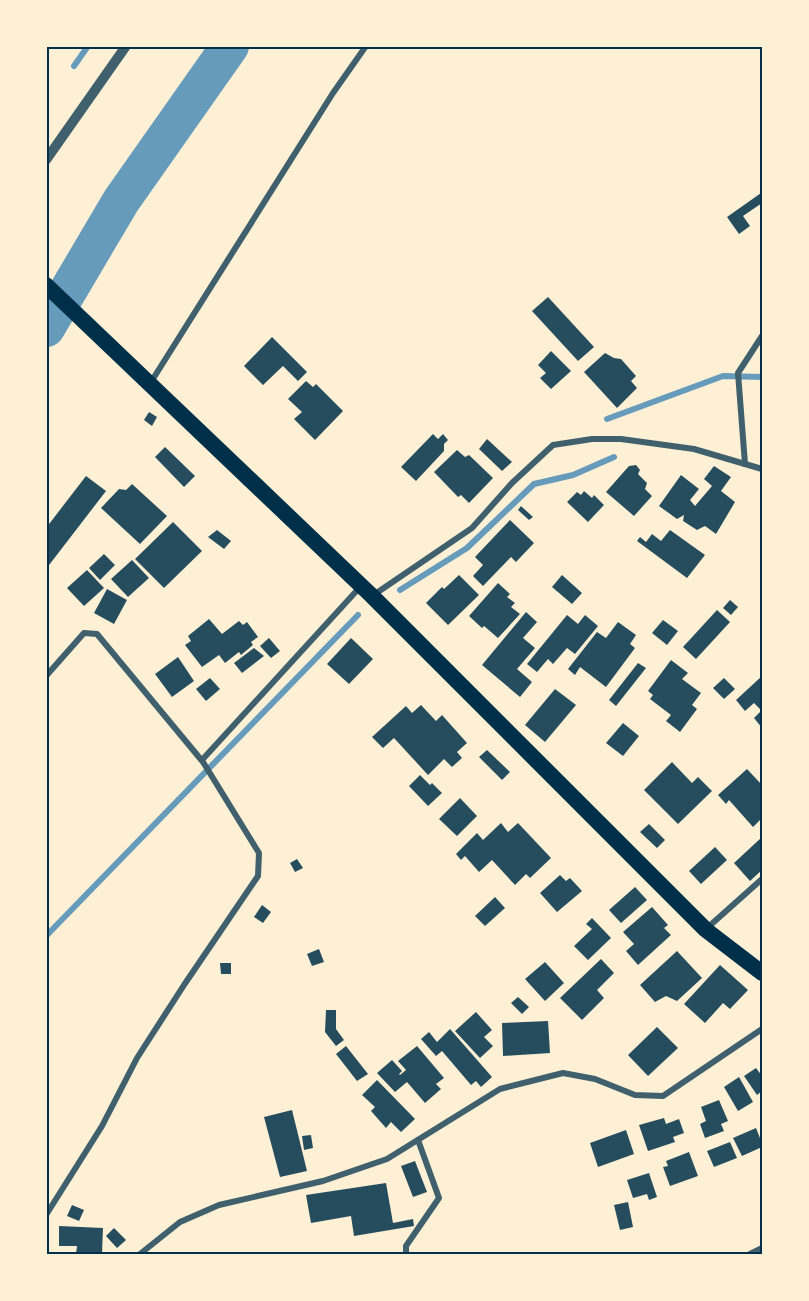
<svg xmlns="http://www.w3.org/2000/svg" width="809" height="1301" viewBox="0 0 809 1301" font-family="Inter,sans-serif">
<rect width="100%" height="100%" fill="#fdf0d5"/>
<g fill="none" stroke-linecap="round" stroke-linejoin="round">
<g stroke="#669bbc" stroke-width="6">
<path d="M74,66L88,46"/>
<path d="M607,419L723,376L762,377"/>
<path d="M400,590L467,548L534,484L573,475L614,457"/>
<path d="M46,936L358,615"/>
</g>
<path stroke="#669bbc" stroke-width="38" d="M46,328L121,201L230,46"/>
</g>
<g fill="#264d5e">
<path d="M761,193L762,196V203L743,216L750,226L739,234L727,217Z"/>
<path d="M548,297L594,347L578,361L532,311Z"/>
<path d="M272,337L307,372L298,381L283,366L263,385L244,366Z"/>
<path d="M551,351L571,371L551,389L540,378L546,373L538,365Z"/>
<path d="M605,353L614,358L621,359L636,376L631,381L637,388L617,408L584,372Z"/>
<path d="M306,381L313,387L316,384L343,411L315,440L294,419L302,412L288,399Z"/>
<path d="M149,412L157,417L152,426L144,420Z"/>
<path d="M433,434L438,439L443,434L448,440L444,444V451L416,481L401,467Z"/>
<path d="M487,439L512,462L502,471L479,449Z"/>
<path d="M165,447L195,476L184,487L155,457Z"/>
<path d="M457,450L465,457L469,455L493,478L469,503L461,495L458,497L434,472Z"/>
<path d="M636,465L640,470L638,474L647,483L645,489L652,496L634,516L606,492L629,466Z"/>
<path d="M714,466L731,477L721,491L735,502L716,534L705,526L697,530L683,521L684,515L677,519L659,506L681,475L699,489L690,500L695,506L712,486L704,479Z"/>
<path d="M86,476L106,491L46,569V528Z"/>
<path d="M132,484L167,516L140,544L101,508L119,489L126,490Z"/>
<path d="M584,491L592,498L594,495L604,505L588,522L567,502L577,492L581,495Z"/>
<path d="M521,506L533,517L529,520L518,510Z"/>
<path d="M510,520L534,543L516,562L511,557L483,586L473,576L483,565L475,557Z"/>
<path d="M173,522L202,551L164,588L135,559Z"/>
<path d="M217,530L231,541L224,549L208,537Z"/>
<path d="M670,530L705,555L687,578L637,541L640,537L646,542L652,534L661,541Z"/>
<path d="M104,554L115,565L100,580L89,568Z"/>
<path d="M132,560L149,578L128,597L111,579Z"/>
<path d="M87,570L104,588L84,606L67,588Z"/>
<path d="M459,575L479,595L448,625L426,603L442,587L444,589Z"/>
<path d="M562,575L582,593L572,604L552,587Z"/>
<path d="M498,583L510,594L507,597L515,603L511,607L520,614L498,638L484,626L482,628L469,616Z"/>
<path d="M107,589L127,600L114,624L94,613Z"/>
<path d="M730,600L738,607L731,615L723,608Z"/>
<path d="M717,610L730,622L696,659L683,647Z"/>
<path d="M526,612L537,622L523,638L535,648L517,669L532,682L520,697L482,665Z"/>
<path d="M567,615L578,624L585,615L598,626L575,654L567,648L553,664L548,659L537,672L527,664Z"/>
<path d="M209,619L222,634L239,621L243,625L247,622L258,637L251,642L253,645L241,655L239,652L225,663L219,655L202,667L185,645L191,641L188,636Z"/>
<path d="M663,620L678,631L667,645L652,633Z"/>
<path d="M618,622L636,635L630,644L635,648L606,687L580,667L575,675L568,669L597,632L606,638Z"/>
<path d="M269,638L280,651L271,658L260,646Z"/>
<path d="M351,638L373,659L349,684L327,664Z"/>
<path d="M254,648L264,656L242,673L234,663Z"/>
<path d="M178,657L194,681L172,697L155,674Z"/>
<path d="M671,660L688,673L682,679L701,693L692,705L697,709L680,732L666,721L671,715L650,699L653,695L648,691Z"/>
<path d="M638,663L646,668L616,706L609,700Z"/>
<path d="M762,676V708L761,710L754,703L745,711L736,700Z"/>
<path d="M210,678L220,689L206,701L196,689Z"/>
<path d="M724,678L735,689L724,699L713,688Z"/>
<path d="M555,689L576,705L545,742L525,725Z"/>
<path d="M421,705L436,721L442,715L467,743L457,752L462,758L452,767L444,759L428,775L394,738L383,748L372,737L406,706L412,713Z"/>
<path d="M762,710V728L754,718Z"/>
<path d="M623,723L639,736L623,756L606,743Z"/>
<path d="M487,750L510,772L502,780L479,757Z"/>
<path d="M672,762L692,783L698,777L712,791L678,824L644,790Z"/>
<path d="M747,769L762,785V818L753,827L729,800L726,804L718,795Z"/>
<path d="M420,775L430,785L432,783L442,793L428,806L409,786Z"/>
<path d="M460,798L477,816L457,836L439,819Z"/>
<path d="M501,823L508,832L518,823L551,858L530,878L526,874L515,885L492,860L479,872L465,856L461,860L456,854L477,833L483,840Z"/>
<path d="M649,824L665,840L657,848L640,832Z"/>
<path d="M762,837V870L750,881L734,863Z"/>
<path d="M715,847L727,860L701,884L689,871Z"/>
<path d="M297,859L303,868L295,872L290,863Z"/>
<path d="M560,875L566,881L570,878L582,891L557,912L540,893Z"/>
<path d="M635,887L647,900L621,923L609,910Z"/>
<path d="M495,897L505,908L485,926L475,916Z"/>
<path d="M262,905L271,912L263,923L254,917Z"/>
<path d="M652,907L668,925L664,928L671,935L638,965L626,951L634,944L623,932Z"/>
<path d="M592,918L611,938L588,960L574,946L592,929L586,924Z"/>
<path d="M319,949L324,962L312,966L307,954Z"/>
<path d="M677,951L702,978L677,1001L666,996L655,1002L640,985Z"/>
<path d="M601,959L614,973L597,990L604,998L582,1020L560,998Z"/>
<path d="M545,962L564,983L545,1001L525,979Z"/>
<path d="M220,963H231V974H221Z"/>
<path d="M720,965L748,990L730,1009L723,1003L705,1023L684,1004Z"/>
<path d="M518,997L529,1007L522,1014L511,1003Z"/>
<path d="M326,1010H336V1029L344,1040L336,1046L325,1032Z"/>
<path d="M476,1012L492,1030L484,1037L493,1046L480,1058L455,1031Z"/>
<path d="M548,1021L550,1053L503,1056L502,1023Z"/>
<path d="M657,1027L678,1048L648,1076L628,1055Z"/>
<path d="M450,1029L492,1077L481,1087L476,1081L471,1085L442,1051L436,1056L421,1039L429,1032L437,1042Z"/>
<path d="M346,1046L368,1074L357,1081L336,1054Z"/>
<path d="M417,1046L444,1078L436,1084L441,1089L425,1103L407,1082L395,1092L377,1073L392,1060L402,1071L399,1074L400,1075L406,1070L398,1061Z"/>
<path d="M756,1068L762,1076V1091L757,1095L744,1076Z"/>
<path d="M739,1077L753,1102L738,1111L724,1087Z"/>
<path d="M377,1080L415,1119L401,1132L391,1122L386,1128L371,1111L375,1107L362,1095Z"/>
<path d="M719,1100L728,1121L721,1124L724,1131L705,1138L700,1124L706,1121L701,1107Z"/>
<path d="M292,1110L307,1171L280,1177L264,1117Z"/>
<path d="M664,1118L666,1124L679,1119L684,1133L673,1137L675,1142L648,1151L639,1125Z"/>
<path d="M756,1128L762,1143V1147L742,1156L733,1138Z"/>
<path d="M626,1130L634,1154L598,1167L590,1143Z"/>
<path d="M311,1135L313,1148L304,1150L302,1136Z"/>
<path d="M730,1142L737,1158L714,1167L707,1151Z"/>
<path d="M689,1152L698,1176L670,1186L663,1167L668,1166L666,1161Z"/>
<path d="M415,1161L427,1192L413,1197L401,1166Z"/>
<path d="M649,1173L657,1197L649,1200L647,1194L633,1198L627,1180Z"/>
<path d="M386,1183L393,1223L413,1219L414,1226L354,1236L351,1216L311,1223L306,1195Z"/>
<path d="M628,1202L633,1227L620,1230L614,1205Z"/>
<path d="M72,1205L84,1210L79,1221L67,1216Z"/>
<path d="M59,1226L103,1228L102,1254H76L77,1246H59Z"/>
<path d="M114,1228L126,1240L117,1248L106,1236Z"/>
</g>
<g fill="none" stroke-linecap="round" stroke-linejoin="round">
<g stroke="#3f606c" stroke-width="6">
<path d="M151,382L333,93L366,46"/>
<path d="M745,464L738,373L762,336"/>
<path d="M372,596L472,528L512,483L553,445L592,439H621L694,449L762,469"/>
<path d="M46,676L84,633L97,634L203,762L259,853L258,876L184,985L137,1058L102,1126L46,1215"/>
<path d="M202,760L361,586"/>
<path d="M706,929L762,879"/>
<path d="M140,1254L180,1222L219,1205L323,1181L387,1159L500,1089L563,1073L595,1079L635,1095L663,1096L762,1029"/>
<path d="M406,1254V1246L439,1198L418,1140"/>
<path d="M750,1254L762,1248"/>
</g>
<path stroke="#3f606c" stroke-width="10" d="M46,160L126,46"/>
<path stroke="#003049" stroke-width="16" d="M46,285L372,596L706,930L762,973"/>
</g>
<rect width="809" height="1301" fill="none" stroke="#fdf0d5" stroke-width="96"/>
<rect x="48" y="48" width="713" height="1205" fill="none" stroke="#003049" stroke-width="2"/>
</svg>
